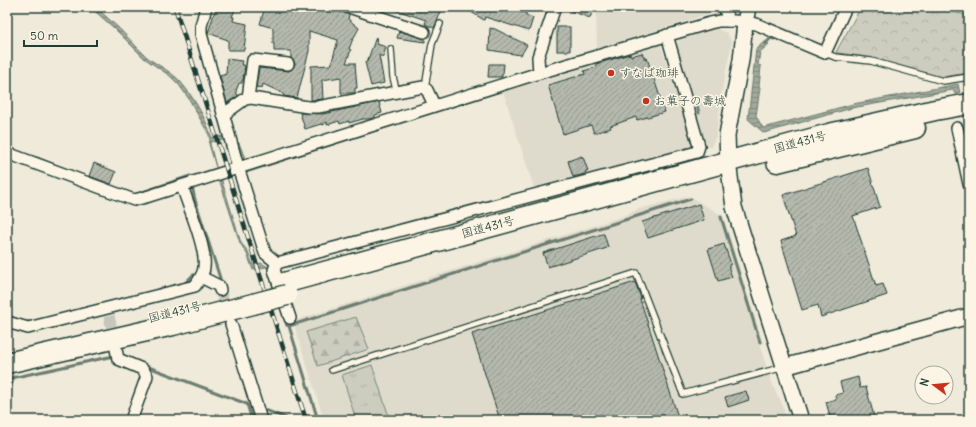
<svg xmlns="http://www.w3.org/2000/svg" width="976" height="427" viewBox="0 0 976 427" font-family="Delius,'Klee One',sans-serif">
<defs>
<pattern id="grass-tufts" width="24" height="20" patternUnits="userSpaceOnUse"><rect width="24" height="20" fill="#cccdbf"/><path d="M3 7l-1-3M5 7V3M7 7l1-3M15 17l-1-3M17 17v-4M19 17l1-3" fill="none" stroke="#afb1a5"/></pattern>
<pattern id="forest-firs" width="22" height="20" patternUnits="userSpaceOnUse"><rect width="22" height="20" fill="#cccdbf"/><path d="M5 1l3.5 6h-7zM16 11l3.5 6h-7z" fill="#afb1a5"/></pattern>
<pattern id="park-crowns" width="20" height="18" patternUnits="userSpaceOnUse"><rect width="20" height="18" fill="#cccdbf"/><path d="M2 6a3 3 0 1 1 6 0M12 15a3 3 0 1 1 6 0" fill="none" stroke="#afb1a5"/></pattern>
<pattern id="water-rules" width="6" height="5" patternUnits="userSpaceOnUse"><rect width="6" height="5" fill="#9fa89a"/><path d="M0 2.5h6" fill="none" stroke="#818a7e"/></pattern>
<pattern id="building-hatch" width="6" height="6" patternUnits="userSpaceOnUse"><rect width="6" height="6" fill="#b5b9ad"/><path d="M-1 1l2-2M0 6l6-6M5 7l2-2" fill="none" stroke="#93988e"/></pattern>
</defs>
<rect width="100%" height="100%" fill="#efeada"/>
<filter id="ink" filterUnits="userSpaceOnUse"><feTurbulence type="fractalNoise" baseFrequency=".025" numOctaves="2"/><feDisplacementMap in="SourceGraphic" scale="8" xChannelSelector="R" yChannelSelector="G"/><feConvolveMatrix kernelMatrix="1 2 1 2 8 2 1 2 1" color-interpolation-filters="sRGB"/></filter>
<g filter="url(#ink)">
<g fill="#dedbcc">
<path d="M596,7H703L713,9L712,12L685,22L597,49Z"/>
<path d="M715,28L727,33L732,42L723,85L716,136L711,147H707L675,47L682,35Z"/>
<path d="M653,44H660L661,46L694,145L692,150L535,191L503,91L566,73Z"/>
<path d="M689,196L723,216L763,343L759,344L772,383L778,398H780L787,420H324L293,321L621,217L639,209Z"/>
</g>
<path fill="url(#grass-tufts)" stroke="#76857a" d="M372,365L390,420H356L342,375Z"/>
<path fill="url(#forest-firs)" stroke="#76857a" d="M356,317L369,349L318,366L306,332Z"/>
<path fill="url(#park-crowns)" stroke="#76857a" d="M861,7H937L969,16V73L941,77L866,57L838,53L836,52Z"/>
<g fill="url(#water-rules)" stroke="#6c7d71">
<path d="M90,7C98,7 104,15 110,20C123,31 134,45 147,57C157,65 169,70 179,80C193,96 206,118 212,138L220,136L239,143L245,158L242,160L237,145L221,140L214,142L211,141L210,144L216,167L209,144L210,140L209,135L189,99L179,85L170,76L144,58L114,28Z"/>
<path d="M764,42L769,44L760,52L758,65L761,66L759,87L760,88L756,116L763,128L853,104L958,84L960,93L955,94L953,90L852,108L764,133L748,119L756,49Z"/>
<path d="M497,90L498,92L246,173V170Z"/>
<path d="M221,178L241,243L247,250L253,265L261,263L270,268L287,325L290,327L286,326L268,269L266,267L253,270L247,254L240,243L219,179Z"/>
</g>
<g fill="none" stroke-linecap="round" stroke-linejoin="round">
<g stroke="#6c7d71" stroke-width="3">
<path d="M765,44L771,38L774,39"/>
<path d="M697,105L699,113"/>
<path d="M29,156L37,158L82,176"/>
<path d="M192,186L195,200L220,278"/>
<path d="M134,195L190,176L191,180"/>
<path d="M721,217L760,342"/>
<path d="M184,284L193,275L199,276"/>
<path d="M7,315L23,322H33"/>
<path d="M287,325L289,326L318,420"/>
<path d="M289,326L691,199"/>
<path d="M143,365L247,404L252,420"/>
<path d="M7,379L109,357H115"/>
<path d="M7,397L14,377"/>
<path d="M262,411V410H265L291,420"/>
</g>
</g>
<g fill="url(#building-hatch)" stroke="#1f3d34">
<path d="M216,7H236L232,17H234L233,21L247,24L244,50H228V40L208,33Z"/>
<path d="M265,7H322L333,11L334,9L349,15L348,19L359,28L352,41L349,49L351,50L346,63H355L357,88H355V93H341V77L322,80L323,99L311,100V66L331,65L338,40L309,31V51L297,98L284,96L282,93L263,84L262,88L256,87L259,68L289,71L293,68L295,64L294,61L291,58V51H274V44H273V28L260,24Z"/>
<path d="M393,7H443L434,28L425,24L426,20L393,9Z"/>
<path d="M463,7H522L521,12L526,13V15L533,18L529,31L485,17L484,20Z"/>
<path d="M563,7H594L590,18L563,8Z"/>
<rect x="557" y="27" width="13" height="24"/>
<path d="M490,28L495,29L527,45L521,55L489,50Z"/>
<path d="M399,31L425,39V42L397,38Z"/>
<path d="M376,37L377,44L386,47L383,57L379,55L384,83L371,86L365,62H367Z"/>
<path d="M642,53L645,59L647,58L665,112L637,120L636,117L610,126L611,128L594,133L591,125L563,134L548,85L585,74L584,71L597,67L596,64L630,54L631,56Z"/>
<path d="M227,59L242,61L241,64L245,66L243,80H242V83H239L236,91L238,96L227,103L220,76L226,74Z"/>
<path d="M489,64H504L503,74H502V77H488Z"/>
<path d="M379,102L382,113L375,115V117L369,119H363L349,123V121L340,124L339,121L327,125V122L324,123V125L321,124L305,129L300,113L323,114Z"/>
<path d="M582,156V158L583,157L588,171H586L585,174L573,177L568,161Z"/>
<path d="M94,163L116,172L111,184L89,176Z"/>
<path d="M868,168L880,207L853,216L876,286L883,284L887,295L821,317L818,305L802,310L781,241L796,236L783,195Z"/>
<path d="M699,204L704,220L648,238L642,222Z"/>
<path d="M602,234H604L608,247L607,248L548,267L543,253Z"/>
<path d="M724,244L731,264L729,265V269L732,277L718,281L708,249Z"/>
<path d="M635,282L641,298L640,299L679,420H500L472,334Z"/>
<path d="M858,377L860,388L866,387L875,420H831L826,402L836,399L835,395L843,393L840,382Z"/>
<path d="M746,391L749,400L728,407L725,397Z"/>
</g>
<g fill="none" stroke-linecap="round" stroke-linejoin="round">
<g stroke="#c5c7b9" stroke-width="11" stroke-dasharray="11 5.5" stroke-linecap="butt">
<path d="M220,290L229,316"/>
<path d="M109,316L115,343"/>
</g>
<defs>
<g id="lane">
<path d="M391,49L393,77L397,93"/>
<path d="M825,53L835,57L871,61L943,81L969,77"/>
<path d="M425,88L432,44L440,24"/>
<path d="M332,370L636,273L683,394L784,367"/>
</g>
<g id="street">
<path d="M206,7L201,26V34L238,167L265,253L277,263"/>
<path d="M349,7L424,32"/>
<path d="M724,7L729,21"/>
<path d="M539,73L538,57L555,7"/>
<path d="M248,98L253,60L288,64"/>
<path d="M223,115L245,99L251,98L308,107H318L423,87L427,90L434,105"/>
<path d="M957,128L969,184"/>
<path d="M7,153L134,200L146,197L539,73L710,23L719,21H735L756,24L825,53L846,7"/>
<path d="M201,277L219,286L220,290"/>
<path d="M290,318L274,270L277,263L697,152L699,146L667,35"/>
<path d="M7,322L28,328L195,286C199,280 204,274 204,267C207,249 188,205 182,186"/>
<path d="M231,324L261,420"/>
<path d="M116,349L118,359L142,369L147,376L131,420"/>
</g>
<g id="secondary">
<path d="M748,7L745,23L741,60L727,135L728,162L734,207L801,420"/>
<path d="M784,367L969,316"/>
</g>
<g id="highway">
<path d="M777,162L915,128"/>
<path d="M284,283L829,134L935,110L969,104"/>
<path d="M7,363L173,325L253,304"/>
</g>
</defs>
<use href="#lane" stroke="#1f3d34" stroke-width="8"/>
<use href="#street" stroke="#1f3d34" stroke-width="14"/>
<use href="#secondary" stroke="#1f3d34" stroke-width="18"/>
<use href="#highway" stroke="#1f3d34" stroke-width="23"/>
<use href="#lane" stroke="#fcf5e5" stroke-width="5.5"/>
<use href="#street" stroke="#fcf5e5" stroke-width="11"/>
<use href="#secondary" stroke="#fcf5e5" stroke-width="15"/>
<use href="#highway" stroke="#fcf5e5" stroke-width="20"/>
<defs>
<path id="rail" d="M175,7L306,420"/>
</defs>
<use href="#rail" stroke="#1f3d34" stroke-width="4.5"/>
<use href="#rail" stroke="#fcf5e5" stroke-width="3" stroke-dasharray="9" stroke-linecap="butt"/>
<defs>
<path id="highway-bridge" d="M253,304L287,295"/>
</defs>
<use href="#highway-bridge" stroke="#1f3d34" stroke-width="23" stroke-linecap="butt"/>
<use href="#highway-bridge" stroke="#fcf5e5" stroke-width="20"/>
</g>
</g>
<g fill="#c8321e" stroke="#fcf5e5" stroke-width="1.5">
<circle cx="611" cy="73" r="4"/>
<circle cx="646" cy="101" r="4"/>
</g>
<g text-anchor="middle" stroke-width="3" stroke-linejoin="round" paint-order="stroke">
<g font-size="12" fill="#1f3d34" stroke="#fcf5e5" text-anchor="start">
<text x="619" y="77">すなば珈琲</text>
<text x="654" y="105">お菓子の壽城</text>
</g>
<g font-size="12" fill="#1f3d34" stroke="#fcf5e5">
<text transform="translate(800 142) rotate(-15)" y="4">国道431号</text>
<text transform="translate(488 227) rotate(-15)" y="4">国道431号</text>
<text transform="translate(175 312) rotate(-14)" y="4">国道431号</text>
</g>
</g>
<rect width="976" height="427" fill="none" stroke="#fcf5e5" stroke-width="24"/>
<rect x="12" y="12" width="952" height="403" fill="none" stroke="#1f3d34" stroke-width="1.5" filter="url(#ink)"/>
<g transform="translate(934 385) rotate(286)"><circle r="19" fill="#fcf5e5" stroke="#a4ab9e"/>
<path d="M0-3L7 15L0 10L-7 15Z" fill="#c8321e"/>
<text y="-6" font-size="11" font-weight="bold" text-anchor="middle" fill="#1f3d34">N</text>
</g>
<path d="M24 40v6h73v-6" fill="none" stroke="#1f3d34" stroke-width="2"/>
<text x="30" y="40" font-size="12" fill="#1f3d34" stroke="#fcf5e5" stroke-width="3" paint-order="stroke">50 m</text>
</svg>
